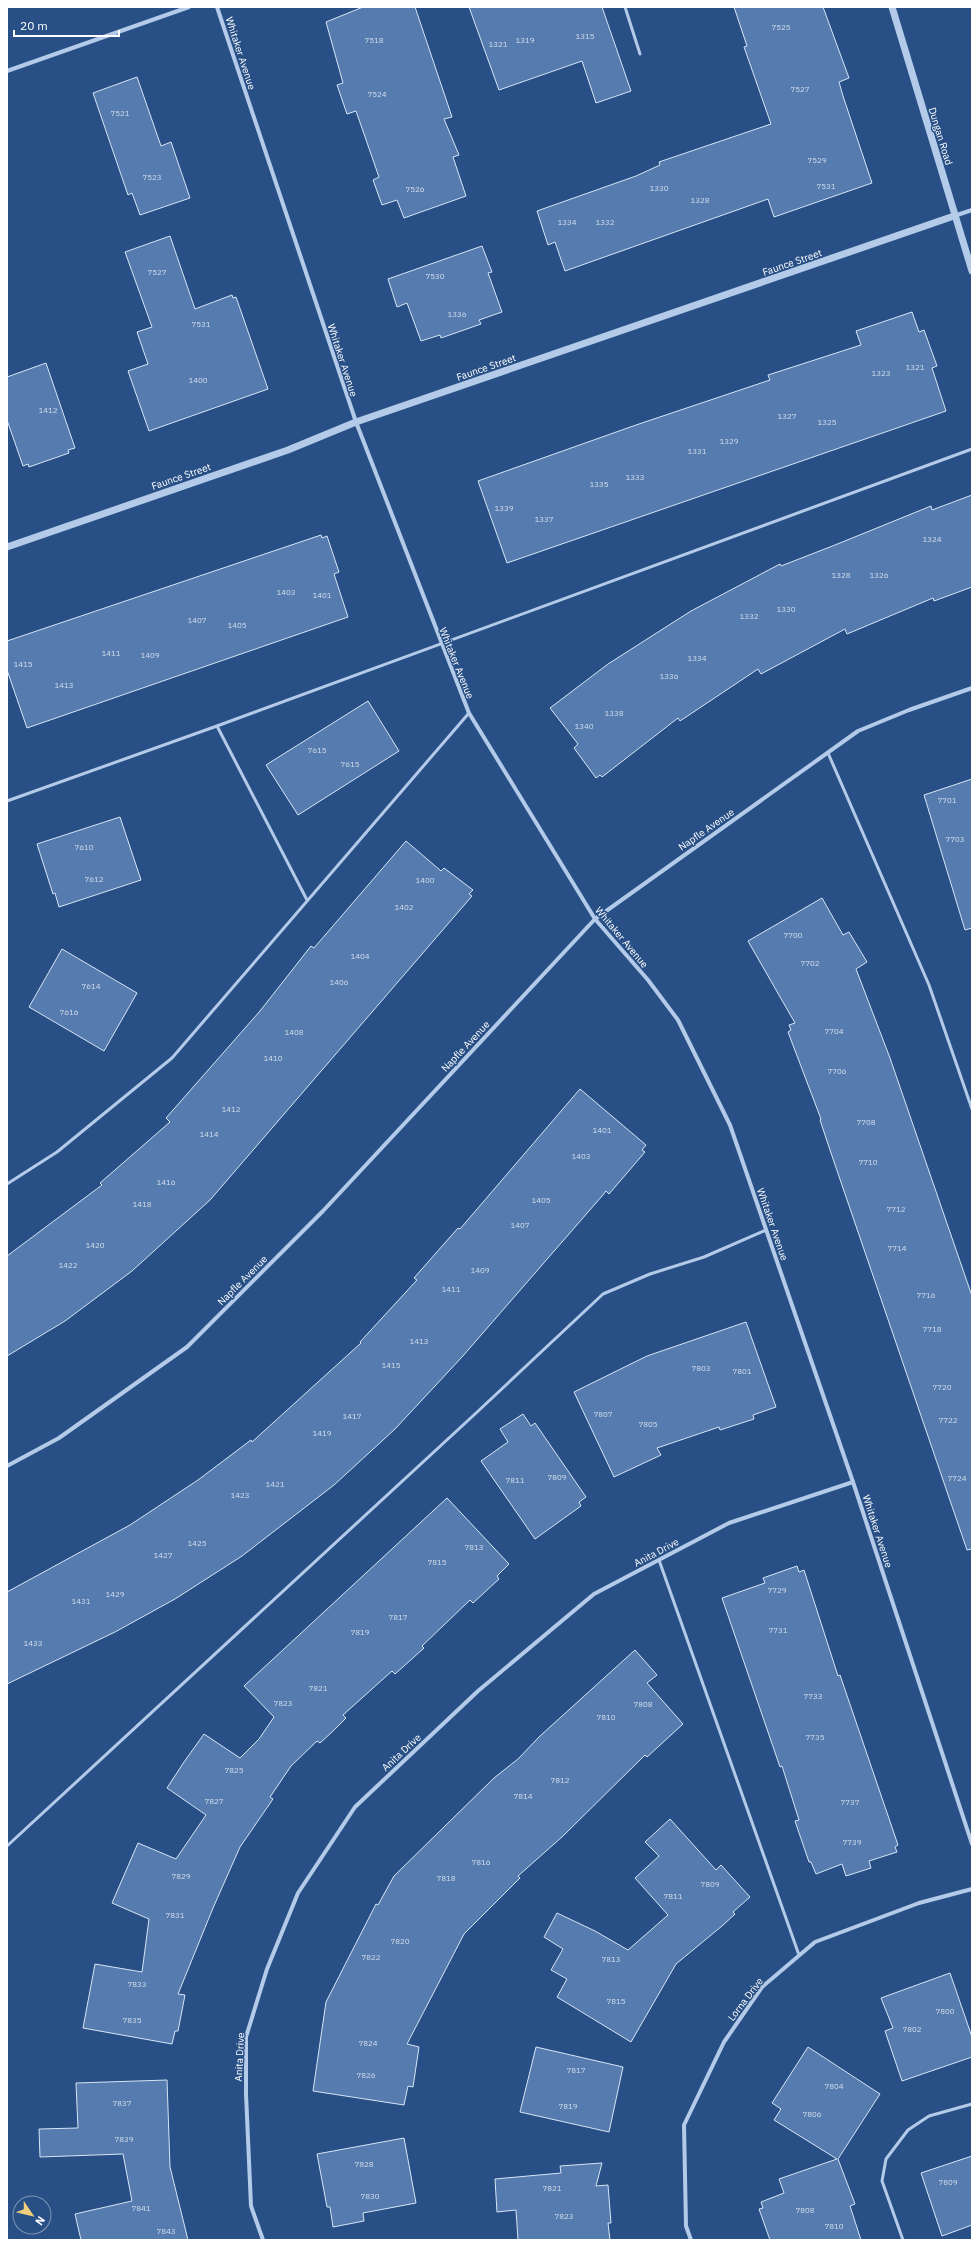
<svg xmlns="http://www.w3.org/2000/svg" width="979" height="2247" viewBox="0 0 979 2247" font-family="'IBM Plex Sans',sans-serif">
<rect width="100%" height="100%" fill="#285086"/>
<g fill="#557baf" stroke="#d7e5f6">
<path d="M363,7H415L452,117L444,119L459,155L453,157L466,196L404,218L397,200L382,205L373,180L379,177L356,111L347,114L337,85L343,83L326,22Z"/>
<path d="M469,7H602L631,91L596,103L582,61L499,90Z"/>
<path d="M734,7H823L849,78L839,82L843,96L872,183L774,217L768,199L565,271L555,242L548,245L537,211L636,176L660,165L659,162L771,124L744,47L747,46Z"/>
<path d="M137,77L161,146L171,142L190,198L140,215L132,193L128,195L93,93Z"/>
<path d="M170,236L195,309L232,295L233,298L236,297L268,389L149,431L128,371L148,364L137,332L152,327L125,252Z"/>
<path d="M482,246L492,272L488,273L502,312L479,320L481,324L441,338L440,335L421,341L407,303L397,307L388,279Z"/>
<path d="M912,312L919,332L924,330L937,366L932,368L946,411L507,563L478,481L636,425L770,380L768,375L861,345L856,331Z"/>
<path d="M46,363L75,448L68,450L69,453L29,467L28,464L23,466L7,420V377Z"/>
<path d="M972,495V587L934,601L933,598L847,634L845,629L761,674L758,669L680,721L678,718L602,777L600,775L596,778L574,748L578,744L550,708L608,664L691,611L780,564L781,566L835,545L931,506L932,510Z"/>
<path d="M321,535L322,538L327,536L339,572L334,574L348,617L27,728L7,670V641Z"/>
<path d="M368,701L399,751L298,815L266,765Z"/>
<path d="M972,779V928L965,930L924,795Z"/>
<path d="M120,817L141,880L59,907L55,893L53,894L37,844Z"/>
<path d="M406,841L441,871L444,868L473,890L469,894L472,896L210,1200L132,1271L65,1321L7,1356V1256L102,1185L100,1183L170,1122L166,1118L260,1011L311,946L314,948Z"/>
<path d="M822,898L843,935L849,932L867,962L856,969L890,1058L972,1296V1549L967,1550L831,1153L820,1120L821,1119L788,1032L791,1030L789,1025L795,1023L748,941Z"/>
<path d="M62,949L137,993L104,1051L29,1007Z"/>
<path d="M580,1089L646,1145L642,1150L645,1152L609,1194L606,1191L602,1196L462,1357L395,1429L334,1485L242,1556L175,1599L115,1632L7,1684V1592L130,1525L198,1480L251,1440L252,1442L361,1343L360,1342L417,1280L414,1278L458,1228L460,1229Z"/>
<path d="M746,1322L776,1407L753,1415L754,1419L720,1430L719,1427L657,1448L661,1455L614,1477L574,1392L647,1356Z"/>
<path d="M523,1414L531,1426L535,1423L586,1497L579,1502L581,1506L535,1539L481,1461L508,1442L500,1429Z"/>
<path d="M447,1498L509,1564L497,1576L499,1579L473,1603L470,1600L422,1646L424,1648L395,1674L392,1671L343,1715L346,1718L332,1732L320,1743L317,1741L291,1766L270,1797L273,1799L240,1847L213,1908L178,1994L185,1995L178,2031H175L172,2044L83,2028L95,1964L142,1972L149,1919L112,1903L138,1843L176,1859L206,1815L167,1788L184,1762L204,1734L240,1758L259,1739L274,1717L244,1686Z"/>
<path d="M797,1566L799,1572L804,1570L838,1676L840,1675L898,1845L895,1847L897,1852L869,1861L871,1868L846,1876L842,1864L816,1874L811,1862H809L795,1821L799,1820L782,1766L780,1767L722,1598L765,1583L763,1578Z"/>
<path d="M635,1650L657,1675L647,1683L683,1724L647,1757L645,1755L563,1836L518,1876L520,1878L464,1934L407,2044L419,2047L413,2087L408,2086L404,2105L313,2091L326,2002L376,1904L378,1905L394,1876L494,1778L518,1759L540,1736Z"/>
<path d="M670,1819L716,1870L721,1865L750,1897L733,1912L735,1914L722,1926L676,1964L631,2042L557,1997L567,1979L551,1970L563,1949L544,1937L557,1913L595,1931L628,1950L668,1915L635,1878L659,1856L645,1842Z"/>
<path d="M950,1973L972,2037V2057L902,2081L885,2031L893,2028L881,1998Z"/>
<path d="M536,2047L623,2067L609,2132L520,2112Z"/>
<path d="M808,2047L880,2094L838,2159L855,2204L850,2206L861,2240H770L759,2209L763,2208L761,2202L784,2193L779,2179L837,2159L774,2120L781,2109L772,2103Z"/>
<path d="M167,2080L170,2167L188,2240H81L75,2214L132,2201L123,2154L40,2157L39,2129L78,2128L76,2083Z"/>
<path d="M404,2138L416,2203L363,2213L364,2221L333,2227L330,2207H327L317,2154Z"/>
<path d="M972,2156V2225L942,2236L921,2173Z"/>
<path d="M602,2163L596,2186L608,2185L611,2223H608L610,2240H518L516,2210L497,2212L495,2179L561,2173L560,2166Z"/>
</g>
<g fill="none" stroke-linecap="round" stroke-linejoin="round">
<g stroke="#b3cae8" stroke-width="3">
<path d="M625,7L640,54"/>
<path d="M828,753L929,985L972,1109"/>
<path d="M7,801L217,726"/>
<path d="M307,900L217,726L972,449"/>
<path d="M7,1184L57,1152L172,1058L469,713"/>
<path d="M659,1560L799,1955"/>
<path d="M7,1846L475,1414L603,1294L650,1274L704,1257L766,1230"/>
<path d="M903,2240L882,2181L886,2159L908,2130L929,2116L972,2104"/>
</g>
<g stroke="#b3cae8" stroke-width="4">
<path d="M217,7L356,422L469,713L595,919L648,980L678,1020L730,1125L853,1482L972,1844"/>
<path d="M7,71L189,7"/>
<path d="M954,216L972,210"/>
<path d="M7,1466L59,1438L187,1347L323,1211L595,919L858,731L909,710L972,688"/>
<path d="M263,2240L251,2206L246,2094V2037L267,1969L298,1893L355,1807L478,1691L594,1594L729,1523L853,1482"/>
<path d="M691,2240L686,2226L684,2125L724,2042L762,1987L815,1942L919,1903L972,1889"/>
</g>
<g stroke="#b3cae8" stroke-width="7">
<path d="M892,7L972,271"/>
<path d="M7,547L288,450L356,422L954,216"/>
</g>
</g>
<g text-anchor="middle" stroke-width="3" stroke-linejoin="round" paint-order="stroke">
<g font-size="8" fill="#d4deeb">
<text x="781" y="30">7525</text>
<text x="585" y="39">1315</text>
<text x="374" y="43">7518</text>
<text x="525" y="43">1319</text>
<text x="498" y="47">1321</text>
<text x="800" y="92">7527</text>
<text x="377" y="97">7524</text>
<text x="120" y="116">7521</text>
<text x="817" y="163">7529</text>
<text x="152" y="180">7523</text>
<text x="826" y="189">7531</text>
<text x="659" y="191">1330</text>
<text x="415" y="192">7526</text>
<text x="700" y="203">1328</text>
<text x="567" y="225">1334</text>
<text x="605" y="225">1332</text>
<text x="157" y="275">7527</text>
<text x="435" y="279">7530</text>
<text x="457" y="317">1336</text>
<text x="201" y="327">7531</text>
<text x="915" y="370">1321</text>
<text x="881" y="376">1323</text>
<text x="198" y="383">1400</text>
<text x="48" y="413">1412</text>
<text x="787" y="419">1327</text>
<text x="827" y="425">1325</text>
<text x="729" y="444">1329</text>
<text x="697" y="454">1331</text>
<text x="635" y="480">1333</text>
<text x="599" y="487">1335</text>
<text x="504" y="511">1339</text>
<text x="544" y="522">1337</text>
<text x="932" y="542">1324</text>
<text x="841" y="578">1328</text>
<text x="879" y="578">1326</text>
<text x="286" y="595">1403</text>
<text x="322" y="598">1401</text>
<text x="786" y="612">1330</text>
<text x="749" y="619">1332</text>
<text x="197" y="623">1407</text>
<text x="237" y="628">1405</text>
<text x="111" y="656">1411</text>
<text x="150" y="658">1409</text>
<text x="697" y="661">1334</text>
<text x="23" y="667">1415</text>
<text x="669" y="679">1336</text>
<text x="64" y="688">1413</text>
<text x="614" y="716">1338</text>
<text x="584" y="729">1340</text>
<text x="317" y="753">7615</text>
<text x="350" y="767">7615</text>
<text x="947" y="803">7701</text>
<text x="955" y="842">7703</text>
<text x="84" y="850">7610</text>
<text x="94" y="882">7612</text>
<text x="425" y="883">1400</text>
<text x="404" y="910">1402</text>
<text x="793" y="938">7700</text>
<text x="360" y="959">1404</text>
<text x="810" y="966">7702</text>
<text x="339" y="985">1406</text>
<text x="91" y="989">7614</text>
<text x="69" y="1015">7616</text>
<text x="834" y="1034">7704</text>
<text x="294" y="1035">1408</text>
<text x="273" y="1061">1410</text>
<text x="837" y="1074">7706</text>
<text x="231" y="1112">1412</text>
<text x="866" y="1125">7708</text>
<text x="602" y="1133">1401</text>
<text x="209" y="1137">1414</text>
<text x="581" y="1159">1403</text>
<text x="868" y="1165">7710</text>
<text x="166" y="1185">1416</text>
<text x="541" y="1203">1405</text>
<text x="142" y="1207">1418</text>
<text x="896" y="1212">7712</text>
<text x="520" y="1228">1407</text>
<text x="95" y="1248">1420</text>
<text x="897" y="1251">7714</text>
<text x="68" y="1268">1422</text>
<text x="480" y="1273">1409</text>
<text x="451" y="1292">1411</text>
<text x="926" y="1298">7716</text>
<text x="932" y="1332">7718</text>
<text x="419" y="1344">1413</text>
<text x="391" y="1368">1415</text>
<text x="701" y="1371">7803</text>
<text x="742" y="1374">7801</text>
<text x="942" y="1390">7720</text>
<text x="603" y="1417">7807</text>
<text x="352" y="1419">1417</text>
<text x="948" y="1423">7722</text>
<text x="648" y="1427">7805</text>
<text x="322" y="1436">1419</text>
<text x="557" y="1480">7809</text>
<text x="957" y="1481">7724</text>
<text x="515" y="1483">7811</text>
<text x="275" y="1487">1421</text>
<text x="240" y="1498">1423</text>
<text x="197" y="1546">1425</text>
<text x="474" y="1550">7813</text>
<text x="163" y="1558">1427</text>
<text x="437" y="1565">7815</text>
<text x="777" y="1593">7729</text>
<text x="115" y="1597">1429</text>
<text x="81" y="1604">1431</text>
<text x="398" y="1620">7817</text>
<text x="778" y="1633">7731</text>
<text x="360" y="1635">7819</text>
<text x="33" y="1646">1433</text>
<text x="318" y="1691">7821</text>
<text x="813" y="1699">7733</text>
<text x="283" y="1706">7823</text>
<text x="643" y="1707">7808</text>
<text x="606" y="1720">7810</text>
<text x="815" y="1740">7735</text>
<text x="234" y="1773">7825</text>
<text x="560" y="1783">7812</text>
<text x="523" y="1799">7814</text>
<text x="214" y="1804">7827</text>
<text x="850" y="1805">7737</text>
<text x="852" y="1845">7739</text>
<text x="481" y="1865">7816</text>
<text x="181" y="1879">7829</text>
<text x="446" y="1881">7818</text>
<text x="710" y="1887">7809</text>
<text x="673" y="1899">7811</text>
<text x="175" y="1918">7831</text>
<text x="400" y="1944">7820</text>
<text x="371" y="1960">7822</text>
<text x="611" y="1962">7813</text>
<text x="137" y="1987">7833</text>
<text x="616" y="2004">7815</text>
<text x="945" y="2014">7800</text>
<text x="132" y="2023">7835</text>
<text x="912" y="2032">7802</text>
<text x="368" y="2046">7824</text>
<text x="576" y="2073">7817</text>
<text x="366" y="2078">7826</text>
<text x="834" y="2089">7804</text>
<text x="122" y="2106">7837</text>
<text x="568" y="2109">7819</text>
<text x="812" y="2117">7806</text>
<text x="124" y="2142">7839</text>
<text x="364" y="2167">7828</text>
<text x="948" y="2185">7809</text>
<text x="552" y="2191">7821</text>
<text x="370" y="2199">7830</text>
<text x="141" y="2211">7841</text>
<text x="805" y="2213">7808</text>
<text x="564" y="2219">7823</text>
<text x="834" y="2229">7810</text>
<text x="166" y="2234">7843</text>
</g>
<g font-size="10" fill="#fff" stroke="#285086">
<text transform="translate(241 53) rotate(72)" y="4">Whitaker Avenue</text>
<text transform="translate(941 136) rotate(73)" y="4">Dungan Road</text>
<text transform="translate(792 262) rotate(-19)" y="4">Faunce Street</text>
<text transform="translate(343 360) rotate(72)" y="4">Whitaker Avenue</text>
<text transform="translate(486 367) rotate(-19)" y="4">Faunce Street</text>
<text transform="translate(181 476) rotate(-19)" y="4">Faunce Street</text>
<text transform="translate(457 663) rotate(68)" y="4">Whitaker Avenue</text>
<text transform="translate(706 829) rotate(-35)" y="4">Napfle Avenue</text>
<text transform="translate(622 937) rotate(50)" y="4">Whitaker Avenue</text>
<text transform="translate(465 1046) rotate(-47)" y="4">Napfle Avenue</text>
<text transform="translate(773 1224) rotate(71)" y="4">Whitaker Avenue</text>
<text transform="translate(242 1280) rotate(-45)" y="4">Napfle Avenue</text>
<text transform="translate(878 1531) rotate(72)" y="4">Whitaker Avenue</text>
<text transform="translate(656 1552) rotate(-28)" y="4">Anita Drive</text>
<text transform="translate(401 1752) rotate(-43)" y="4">Anita Drive</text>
<text transform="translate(745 1999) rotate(-53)" y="4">Lorna Drive</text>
<text transform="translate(239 2057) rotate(-87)" y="4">Anita Drive</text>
</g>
</g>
<rect width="979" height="2247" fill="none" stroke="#ffffff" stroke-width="16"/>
<g transform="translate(32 2215) rotate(125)"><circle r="19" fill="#285086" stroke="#7e96b6"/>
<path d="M0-3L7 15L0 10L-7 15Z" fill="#efcf7a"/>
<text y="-6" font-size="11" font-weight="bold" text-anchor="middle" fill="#ffffff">N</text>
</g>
<path d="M14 30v6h105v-6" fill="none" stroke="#ffffff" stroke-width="2"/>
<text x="20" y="30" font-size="12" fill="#ffffff" stroke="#285086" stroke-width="3" paint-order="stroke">20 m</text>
</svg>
